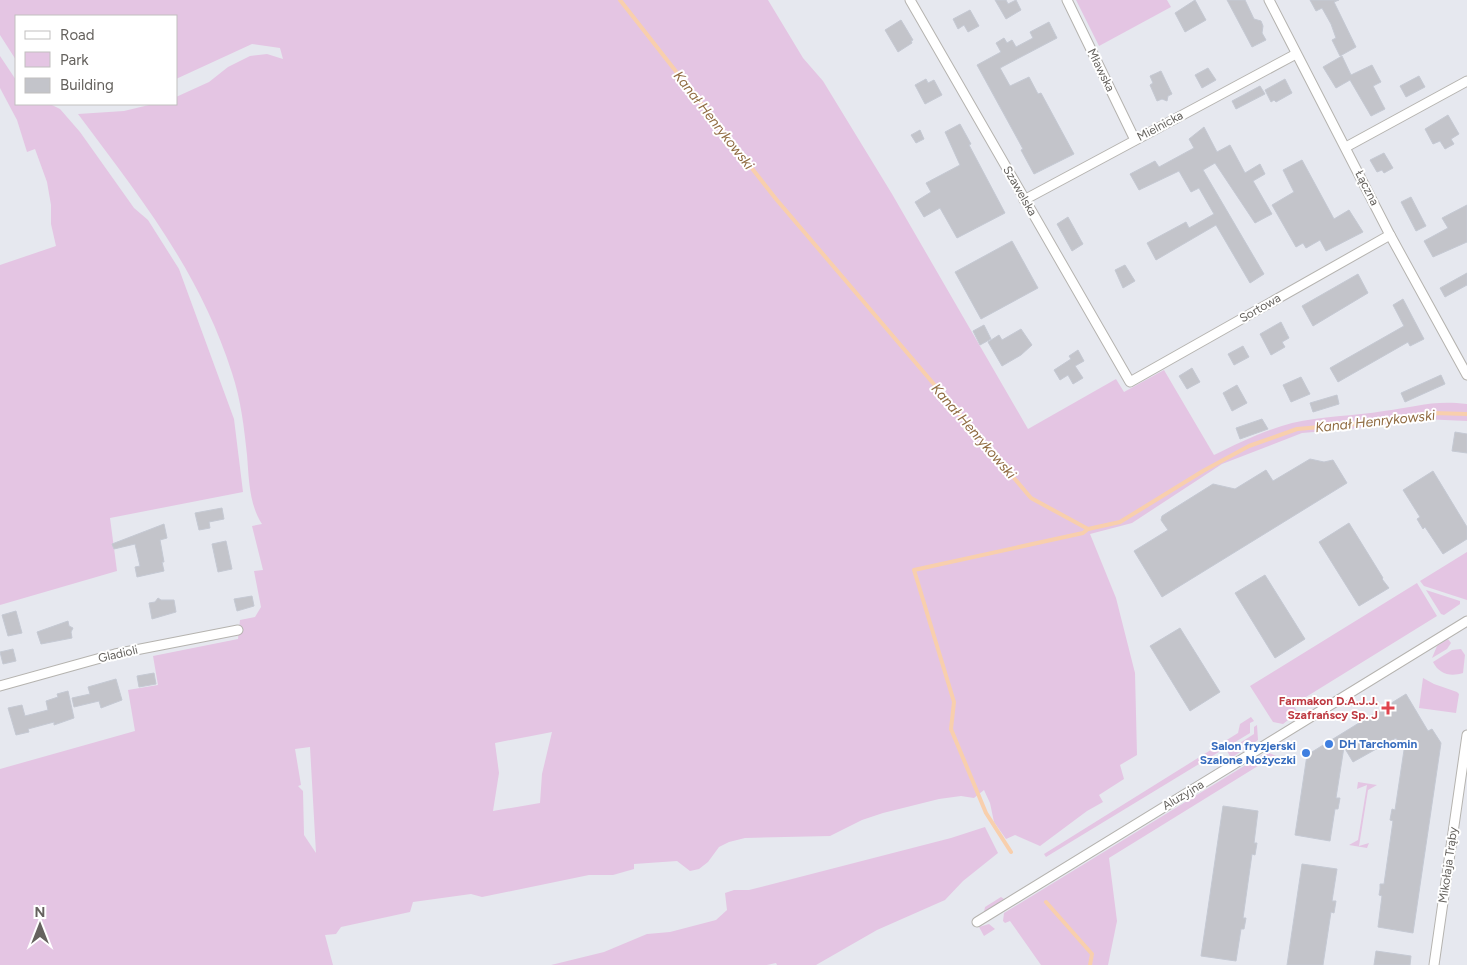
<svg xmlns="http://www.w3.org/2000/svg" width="1467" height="965" viewBox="0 0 1467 965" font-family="Figtree,sans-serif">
<rect width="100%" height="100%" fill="#e6e8ef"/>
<g fill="#e4c5e3" fill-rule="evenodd">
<path d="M0,0H768L803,58L823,81L892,194L1028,429L1116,379L1124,392L1164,370L1214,455C1238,443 1265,430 1292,423C1321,416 1354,416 1384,411C1417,407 1432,400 1467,404V421L1422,419L1396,425L1302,433L1222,464L1132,523L1090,534L1116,598L1135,673L1137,755L1120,765L1124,779L1099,795L1103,802L1087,811L1040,846L1015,835L1006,839L994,822L990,803L984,790L974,798L961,796L939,799L883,813L862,820L830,836L745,838L729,842L719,847L708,862L699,869L690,871L677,861L634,864V869L613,875H589L482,897L471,894L413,902L410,912L341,927L336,934L325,935L333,965H0V769L135,731L128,690L158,685L153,656L238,639L240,620L255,617L261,607L254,571L263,570L252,526L262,524C249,504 249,479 247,455C244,427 241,400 232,373C200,272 140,197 78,114L124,111L153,104H176V97L209,82L228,67L250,56L267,54L283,59L280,48L252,44L176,79V16H16V60L0,35ZM552,732L542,774L540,803L493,811L499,773L495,743ZM310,747L316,853L304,835L303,791L298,786L301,785L295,749Z"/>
<path d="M1076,0H1167L1171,7L1099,46Z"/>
<path d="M0,56L16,80V104H50L60,109L80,132L134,208L148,220L179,269L234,419L243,492L110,518L117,571L0,605V265L56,246L51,224V205L47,182L35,149L27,152L17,120L0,88Z"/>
<path d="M1467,552V600L1424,586L1420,581Z"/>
<path d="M1417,583L1437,616L1293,705L1298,712L1283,724L1273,722L1250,686Z"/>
<path d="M1426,590L1460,601V604L1444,615L1441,614Z"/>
<path d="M1448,639L1451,643L1447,649L1432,658L1437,646Z"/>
<path d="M1461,649L1465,655L1463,673C1450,677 1439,674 1433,662L1452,650Z"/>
<path d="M1423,678L1434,684L1457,692L1459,694L1456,713L1419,708Z"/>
<path d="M1251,717L1254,721L1250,723V733L1046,857L1044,854L1238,733L1240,724Z"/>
<path d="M1257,725L1258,740L1231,758L1227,751L1254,734V727Z"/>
<path d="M1267,752L1276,756L1278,763L1266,761L1109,858L1117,921L1108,965H1041L1010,921L1005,923L1003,921L1004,913Z"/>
<path d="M1358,782L1377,785L1368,790L1359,846L1369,843L1367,848L1349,845L1358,840L1367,785L1357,789Z"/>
<path d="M985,827L998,853L963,881L945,900L877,930L816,965H777L776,963L767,965H551L604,952L647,934L670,932L716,920L727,910L725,893L734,890H749L951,838Z"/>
<path d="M1001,897L1004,899L984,912L985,907Z"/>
<path d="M989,924L995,929L984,936L979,927Z"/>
</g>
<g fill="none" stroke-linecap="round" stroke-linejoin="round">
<g stroke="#f8cfad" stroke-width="4">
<path d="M620,0L776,199L1031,498L1088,529L1120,522L1203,471L1249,446L1297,429L1390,421L1433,413L1467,414"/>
<path d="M1011,852L986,813L951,729L954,702L914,570L1083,533L1088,529"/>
<path d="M1046,902L1092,954L1090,965"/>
</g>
</g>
<g fill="#c3c4ca" stroke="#c5c9d3">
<path d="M995,0H1006L1008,4L1016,0L1021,10L1006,19Z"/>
<path d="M1195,0L1206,20L1185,32L1175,13Z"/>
<path d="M1227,0H1245L1254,19L1261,21L1263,26L1262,33L1266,40L1252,47Z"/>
<path d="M1310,0H1339L1334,2L1356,47L1340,56L1332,40L1336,38L1331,24L1322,8L1316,11Z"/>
<path d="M970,10L979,26L968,32L964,25L958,29L953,19Z"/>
<path d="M901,20L913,40L911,41L912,43L898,52L885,30Z"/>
<path d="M1049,22L1057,38L1000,68L1010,86L1029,77L1038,94L1041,93L1074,154L1034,174L1021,150L1023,149L977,65L1001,52L996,43L1004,38L1007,43L1012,40L1016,47L1033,38L1030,32Z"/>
<path d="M1342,56L1351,75L1372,65L1381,82L1373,86L1385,109L1371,116L1350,80L1336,88L1323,67Z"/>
<path d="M1208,68L1216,80L1202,88L1195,75Z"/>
<path d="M1161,71L1172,94L1168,96L1167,101L1162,99L1157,101L1150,85L1153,83L1150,76Z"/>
<path d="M1419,76L1425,87L1406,97L1400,86Z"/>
<path d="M926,79L928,83L934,80L942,95L925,104L915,85Z"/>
<path d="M1285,79L1292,93L1276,102L1274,100L1271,102L1265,90Z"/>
<path d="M1260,86L1265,94L1236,109L1232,101Z"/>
<path d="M1448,115L1459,134L1451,139L1454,144L1445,149L1440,141L1433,144L1425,129Z"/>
<path d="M960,124L971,144L969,145L1005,213L957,238L940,208L924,217L915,202L931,192L926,183L960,165L945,132Z"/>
<path d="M1204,127L1217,152L1230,145L1245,173L1260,164L1265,174L1253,181L1272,214L1255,223L1215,163L1203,170L1264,274L1250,283L1216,225L1156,260L1147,243L1186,222L1189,228L1214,214L1199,188L1191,192L1179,171L1139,190L1130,174L1155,161L1159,167L1194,148L1189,139Z"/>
<path d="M920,130L924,139L916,143L911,135Z"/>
<path d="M1384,153L1393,168L1384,173L1382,170L1377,172L1370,160Z"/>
<path d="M1302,160L1334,219L1349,210L1363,232L1326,251L1320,240L1306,248L1303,243L1296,247L1272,205L1294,192L1283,170Z"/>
<path d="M1411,197L1426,226L1416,231L1401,202Z"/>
<path d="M1467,205V242L1433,257L1424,241L1448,228L1442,218Z"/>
<path d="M1068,217L1083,244L1072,251L1057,224Z"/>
<path d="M1012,241L1038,288L981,319L955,272Z"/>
<path d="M1125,265L1135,281L1123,288L1115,270Z"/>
<path d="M1467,273V285L1445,297L1440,288Z"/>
<path d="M1358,274L1368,293L1313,326L1302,306Z"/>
<path d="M1403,299L1424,339L1410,346L1408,342L1338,382L1330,368L1404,326L1393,305Z"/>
<path d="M1281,322L1289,338L1282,342L1285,347L1271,355L1260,334Z"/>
<path d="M984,325L991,339L980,345L973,331Z"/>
<path d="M1021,329L1032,345L1021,355L1002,366L988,342L999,335L1002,340Z"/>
<path d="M1243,346L1249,357L1234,365L1228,354Z"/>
<path d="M1078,350L1084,361L1075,366L1083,378L1073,384L1068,375L1060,380L1054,370L1071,359L1069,356Z"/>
<path d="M1192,368L1200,382L1187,389L1179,376Z"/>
<path d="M1441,375L1445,384L1405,402L1401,393Z"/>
<path d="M1301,377L1310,394L1291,402L1283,385Z"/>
<path d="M1237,385L1247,403L1232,411L1223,393Z"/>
<path d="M1337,395L1339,404L1313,412L1310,403Z"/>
<path d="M1262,419L1268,429L1240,439L1236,428Z"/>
<path d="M1455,432L1467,434V453L1452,451Z"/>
<path d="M1310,459L1324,462L1333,460L1347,483L1162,597L1134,551L1168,530L1161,520L1162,516L1213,484L1235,489L1266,470L1273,481Z"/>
<path d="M1433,471L1467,527V539L1443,554L1425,527L1423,529L1417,519L1420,517L1403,490Z"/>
<path d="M222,508L224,519L209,522L210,528L199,530L195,513Z"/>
<path d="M1349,523L1383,578L1382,579L1389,588L1359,606L1319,542Z"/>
<path d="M164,524L167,538L160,540L164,562H162L164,571L137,577L135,567L140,566L135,544L114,549L112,544Z"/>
<path d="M226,541L232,569L218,572L212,544Z"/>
<path d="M1265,575L1305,639L1275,658L1235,593Z"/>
<path d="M252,596L254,606L237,611L234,599Z"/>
<path d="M158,598L161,600H174L176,612L152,619L149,603L155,602Z"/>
<path d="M16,611L22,633L8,636L2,615Z"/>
<path d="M68,621L69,626L73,628L71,632L72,638L41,644L37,632Z"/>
<path d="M1180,628L1220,692L1190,711L1150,646Z"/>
<path d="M13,649L16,661L3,664L0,652Z"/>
<path d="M154,673L156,684L139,687L137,676Z"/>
<path d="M116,679L122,700L101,708L99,701L74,707L72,698L90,694L88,687Z"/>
<path d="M68,691L74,718L54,725V722L28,729L29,732L16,735L8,708L22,705L25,716L48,710L46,701L58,697L57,694Z"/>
<path d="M1406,694L1428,731L1432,729L1441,743L1413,933L1378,927L1382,896L1379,895L1380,889V884H1384L1393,821L1390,820L1392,809L1395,810L1404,750L1396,738L1353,762L1344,747L1336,798H1340L1338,809H1335L1330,841L1295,835L1307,755Z"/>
<path d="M1223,806L1258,811L1254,843H1257L1255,855L1252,854L1243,918H1246L1244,929H1241L1236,961L1201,956Z"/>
<path d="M1302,864L1337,869L1332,901H1336L1334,913L1331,912L1323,965H1287Z"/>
<path d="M1376,951L1411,956L1410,965H1374Z"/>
</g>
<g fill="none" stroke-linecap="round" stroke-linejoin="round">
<defs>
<g id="minor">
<path d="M910,0L1130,382L1390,235"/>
<path d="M1067,0L1135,140"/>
<path d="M1269,0L1390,235L1467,375"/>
<path d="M1346,147L1467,81"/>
<path d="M1024,200L1296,54"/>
<path d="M0,686L115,654L238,630"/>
<path d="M977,922L1467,621"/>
<path d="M1434,965L1467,735"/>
</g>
</defs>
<use href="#minor" stroke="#b5b3af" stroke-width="11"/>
<use href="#minor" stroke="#fff" stroke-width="9"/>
</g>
<path fill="#e0444e" stroke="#fff" stroke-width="2" d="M1385.5 700.5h5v5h5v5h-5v5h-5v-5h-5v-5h5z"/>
<g fill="#3f7fe0" stroke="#fff" stroke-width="2">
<circle cx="1329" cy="744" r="5"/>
<circle cx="1306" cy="753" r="5"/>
</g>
<g text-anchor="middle" stroke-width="4" stroke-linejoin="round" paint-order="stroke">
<g font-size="12" fill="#65625e" stroke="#fff">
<text transform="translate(1101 70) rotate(64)" y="4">Mławska</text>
<text transform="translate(1160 126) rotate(-28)" y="4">Mielnicka</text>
<text transform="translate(1367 188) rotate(63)" y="4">Łączna</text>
<text transform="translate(1020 191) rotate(60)" y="4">Szawelska</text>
<text transform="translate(1260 308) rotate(-30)" y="4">Sortowa</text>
<text transform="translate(118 654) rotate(-13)" y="4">Gladioli</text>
<text transform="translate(1183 795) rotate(-31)" y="4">Aluzyjna</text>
<text transform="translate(1448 865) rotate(-82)" y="4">Mikołaja Trąby</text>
</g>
<g font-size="12" font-weight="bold" fill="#be3a42" stroke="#fff" text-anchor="end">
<text x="1378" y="705">Farmakon D.A.J.J.<tspan x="1378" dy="14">Szafrańscy Sp. J</tspan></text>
</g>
<g font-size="12" font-weight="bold" fill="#366cbe" stroke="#fff" text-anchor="start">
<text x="1339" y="748">DH Tarchomin</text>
<text x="1296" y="750" text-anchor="end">Salon fryzjerski<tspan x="1296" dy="14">Szalone Nożyczki</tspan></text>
</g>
<g font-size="14" font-style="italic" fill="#906b41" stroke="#fff">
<text transform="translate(714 120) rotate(52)" y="5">Kanał Henrykowski</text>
<text transform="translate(1375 421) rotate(-6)" y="5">Kanał Henrykowski</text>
<text transform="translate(974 431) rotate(49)" y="5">Kanał Henrykowski</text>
</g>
</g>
<rect x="15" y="15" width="162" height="90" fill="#ffffff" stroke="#c1c0bf"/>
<rect x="25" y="31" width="25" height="8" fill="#ffffff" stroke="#c1c0bf"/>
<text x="60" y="40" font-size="15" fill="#65625e">Road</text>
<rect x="25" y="52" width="25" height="15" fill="#e4c5e3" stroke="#c1c0bf"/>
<text x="60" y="65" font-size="15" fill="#65625e">Park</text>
<rect x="25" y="78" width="25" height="15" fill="#c3c4ca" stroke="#c1c0bf"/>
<text x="60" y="90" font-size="15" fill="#65625e">Building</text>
<g transform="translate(40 925)" stroke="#ffffff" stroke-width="4" paint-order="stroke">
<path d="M0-4L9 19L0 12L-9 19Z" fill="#65625e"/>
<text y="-8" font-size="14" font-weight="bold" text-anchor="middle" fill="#65625e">N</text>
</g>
</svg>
